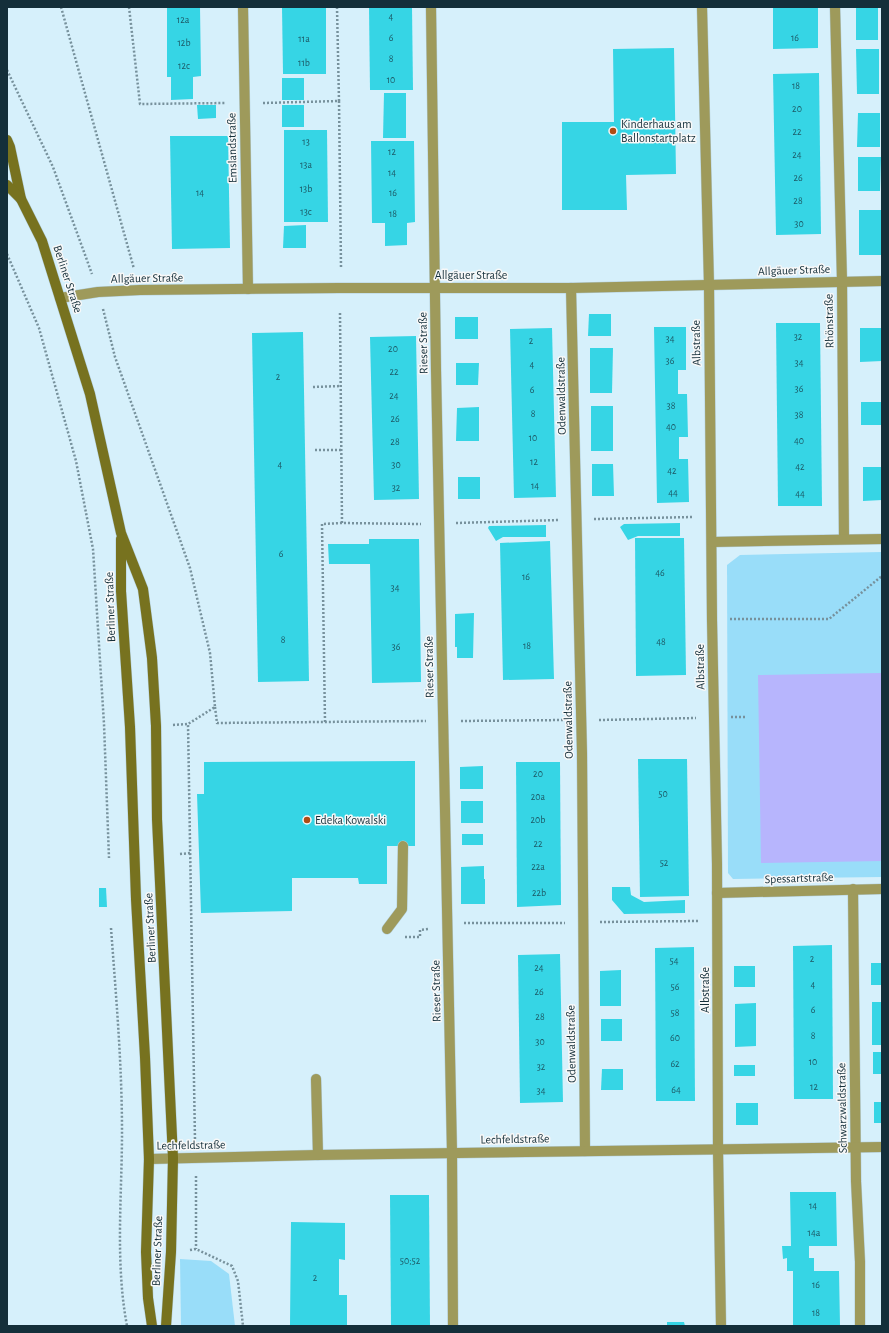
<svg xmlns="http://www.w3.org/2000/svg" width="889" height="1333" viewBox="0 0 889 1333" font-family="'Alegreya Sans',sans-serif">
<rect width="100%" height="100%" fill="#d6f0fb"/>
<g fill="#99ddf9">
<path d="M882,552V877L733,879L728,873L727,565L740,555Z"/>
<path d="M180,1259L211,1261L229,1274L235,1326H181Z"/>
</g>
<path fill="#b7b5fd" d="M882,673V861L761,863L758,675Z"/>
<g fill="#36d5e5">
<path d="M167,7H200L201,76L193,77V99L171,100V77H167Z"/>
<path d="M282,7H326V74H283Z"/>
<path d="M369,7H412L413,90H370Z"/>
<path d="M773,7H818V48L773,49Z"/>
<rect x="856" y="7" width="22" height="33"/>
<path d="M674,48L676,174L626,175L627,210H562V122H614L613,49Z"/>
<path d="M856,49H879V94H857Z"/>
<path d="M819,73L821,234L776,235L773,74Z"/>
<rect x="282" y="78" width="22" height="22"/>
<path d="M384,93H406V138H383Z"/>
<path d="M197,105H216V118L198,119Z"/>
<rect x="282" y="105" width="22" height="22"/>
<path d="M858,113H880V147H857Z"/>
<path d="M284,130H327L328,222H284Z"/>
<path d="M170,136H228L230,248L172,249Z"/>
<path d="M371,141H414L415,222L407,223V245L385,246V223H372Z"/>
<path d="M858,157H881L880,191H858Z"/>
<rect x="859" y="210" width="22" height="45"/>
<path d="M306,225V248H283L284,226Z"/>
<path d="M589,314H611V336H588Z"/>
<rect x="455" y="317" width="23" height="22"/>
<path d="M776,323H820L822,506H778Z"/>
<path d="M654,327H686V370H678V394H687L688,437H679V459H688L689,502L657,503Z"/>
<path d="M552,328L556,497L514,498L510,329Z"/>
<path d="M860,328H882V361L860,362Z"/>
<path d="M303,332L309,681L258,682L252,333Z"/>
<path d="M416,336L419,499L374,500L370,337Z"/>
<path d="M590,348H613L612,393H590Z"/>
<path d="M456,363H479L478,385H456Z"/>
<rect x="861" y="402" width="21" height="23"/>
<rect x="591" y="406" width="22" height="45"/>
<path d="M479,407V441H456L457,408Z"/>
<path d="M592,464H613L614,496H592Z"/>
<path d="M863,467H882V500L863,501Z"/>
<rect x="458" y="477" width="22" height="22"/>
<path d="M680,523V536H638L628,540L620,527L624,524Z"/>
<path d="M546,525V537H503L496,541L488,528L489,526Z"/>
<path d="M635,538H684L686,675L636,676Z"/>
<path d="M369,539H419L421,682L372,683L370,564H329L328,544H369Z"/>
<path d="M550,541L554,679L503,680L500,543Z"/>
<path d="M474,613L473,658H457V647H455V614Z"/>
<path d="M638,759H687L689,896L640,897Z"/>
<path d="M415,761V846H387V884H359L358,878H292V911L201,913L197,794H204V762Z"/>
<path d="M516,762H560L561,905L517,907Z"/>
<path d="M483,766V789H460V767Z"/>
<rect x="461" y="801" width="22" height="22"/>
<rect x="462" y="834" width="21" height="11"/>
<path d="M484,866V879H485V904H461V867Z"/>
<path d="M612,887H630L631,895L644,902L685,900V913L624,914L612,900Z"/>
<path d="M99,888H106L107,907H99Z"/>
<path d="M832,945L833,1099H794L793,946Z"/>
<path d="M694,947L695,1101H656L655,948Z"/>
<path d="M560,954L563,1102L520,1103L518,955Z"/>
<rect x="871" y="963" width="11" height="22"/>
<rect x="734" y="966" width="21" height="21"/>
<path d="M621,970V1006H600V971Z"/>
<rect x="872" y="1002" width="10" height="43"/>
<path d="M756,1003V1046L735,1047V1004Z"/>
<rect x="601" y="1019" width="21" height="22"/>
<rect x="873" y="1052" width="9" height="22"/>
<rect x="734" y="1065" width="21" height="11"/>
<path d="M602,1069H623V1090H601Z"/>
<rect x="874" y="1102" width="8" height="21"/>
<rect x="736" y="1103" width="22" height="22"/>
<path d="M790,1192H836L837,1246H809V1258H814V1271H839L840,1325H833V1326L793,1325V1271H787V1258L783,1259L782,1246H791Z"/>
<path d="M390,1195H429L430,1326H391Z"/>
<path d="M291,1222L345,1223V1260L339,1259V1295H347V1326H290Z"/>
<path d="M667,1322H684L685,1326H667Z"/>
</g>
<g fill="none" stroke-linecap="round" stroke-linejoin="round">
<defs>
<g id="lane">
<path d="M387,929L402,909L403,846"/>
<path d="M316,1079L318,1155"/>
</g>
<g id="street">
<path d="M243,7L248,289"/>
<path d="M431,7L436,370L452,1153L453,1326"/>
<path d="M702,7L709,285L712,620L717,864L718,1150L721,1326"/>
<path d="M835,7L842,281L844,539"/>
<path d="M571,288L582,753L585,1151"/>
<path d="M60,298L98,292L140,290L339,288H571L882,281"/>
<path d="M712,542L882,539"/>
<path d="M853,889L856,1181L860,1262V1326"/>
<path d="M717,893L882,889"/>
<path d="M149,1159L318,1155L882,1147"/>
</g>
<g id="secondary">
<path d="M7,140L10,147L21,199L42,241L90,394L121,533L143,589L152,658L156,726L157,819L173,1158L171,1252L166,1326"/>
<path d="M7,185L21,199"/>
<path d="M121,539V591L130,727L136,899L145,1057L149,1159L146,1252L148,1298L152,1326"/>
</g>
</defs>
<use href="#lane" stroke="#b3cdd8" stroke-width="11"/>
<use href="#street" stroke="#b3cdd8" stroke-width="11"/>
<use href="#secondary" stroke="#b3cdd8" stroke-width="11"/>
<g stroke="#77919c" stroke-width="2.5" stroke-dasharray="2 2" stroke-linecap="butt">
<path d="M61,7L134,269"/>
<path d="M129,7L140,104L226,103"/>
<path d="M337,7L339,101"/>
<path d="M7,70L53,167L92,274"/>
<path d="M263,103L339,101L341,267"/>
<path d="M7,254L39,328L76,461L93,549L104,724L109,858"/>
<path d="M103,309L115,357L190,568L210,653L215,707L188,724L195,1141"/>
<path d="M340,313L342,523L421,524"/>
<path d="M313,387L341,386"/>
<path d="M315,450H342"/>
<path d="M594,519L693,517"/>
<path d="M456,523L559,520"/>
<path d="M730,619H829L882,576"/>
<path d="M215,707L217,723L426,721"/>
<path d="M731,717H746"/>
<path d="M599,720L696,718"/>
<path d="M461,721L564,720"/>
<path d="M325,722L322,524L342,523"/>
<path d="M173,725L188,724"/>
<path d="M180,854L191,853"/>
<path d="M600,922L699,921"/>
<path d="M464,923H565"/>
<path d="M111,928C116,996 122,1064 122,1132C122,1196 115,1262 127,1326"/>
<path d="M405,937H420V930L429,929"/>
<path d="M196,1176V1249"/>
<path d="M190,1250L196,1249L232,1266L238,1281L243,1326"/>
</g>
<use href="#lane" stroke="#9e9a5b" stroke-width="10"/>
<use href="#street" stroke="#9e9a5b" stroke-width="10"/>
<use href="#secondary" stroke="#77721f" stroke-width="10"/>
</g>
<g fill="#af4c13" stroke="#f8f8f8" stroke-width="1.5">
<circle cx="613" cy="131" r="4"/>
<circle cx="307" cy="820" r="4"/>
</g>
<g text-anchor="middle" stroke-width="3" stroke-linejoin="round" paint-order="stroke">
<g font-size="10" fill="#1c5865">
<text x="391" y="20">4</text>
<text x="183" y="23">12a</text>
<text x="391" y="41">6</text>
<text x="795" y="41">16</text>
<text x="304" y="42">11a</text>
<text x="184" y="46">12b</text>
<text x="391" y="62">8</text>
<text x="304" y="66">11b</text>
<text x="184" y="69">12c</text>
<text x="391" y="83">10</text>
<text x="796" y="89">18</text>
<text x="797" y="112">20</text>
<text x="797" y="135">22</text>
<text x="306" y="145">13</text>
<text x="392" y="155">12</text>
<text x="797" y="158">24</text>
<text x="306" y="168">13a</text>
<text x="392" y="176">14</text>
<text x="798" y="181">26</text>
<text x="306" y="192">13b</text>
<text x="200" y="196">14</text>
<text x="393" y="196">16</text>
<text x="798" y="204">28</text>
<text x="306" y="215">13c</text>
<text x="393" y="217">18</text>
<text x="799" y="227">30</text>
<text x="798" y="340">32</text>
<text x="670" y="342">34</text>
<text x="531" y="344">2</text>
<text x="393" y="352">20</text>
<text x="670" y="364">36</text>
<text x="799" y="366">34</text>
<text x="532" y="368">4</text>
<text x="394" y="375">22</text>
<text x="278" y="380">2</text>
<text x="799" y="392">36</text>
<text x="532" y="393">6</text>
<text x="394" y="399">24</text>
<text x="671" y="409">38</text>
<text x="533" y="417">8</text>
<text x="799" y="418">38</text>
<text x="395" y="422">26</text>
<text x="671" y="430">40</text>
<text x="533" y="441">10</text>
<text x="799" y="444">40</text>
<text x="395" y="445">28</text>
<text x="534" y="465">12</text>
<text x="280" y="468">4</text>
<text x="396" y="468">30</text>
<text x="800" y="470">42</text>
<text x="672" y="474">42</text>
<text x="535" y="489">14</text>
<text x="396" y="491">32</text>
<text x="673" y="496">44</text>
<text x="800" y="497">44</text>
<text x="281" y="557">6</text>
<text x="660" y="576">46</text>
<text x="526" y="580">16</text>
<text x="395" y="591">34</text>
<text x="283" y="643">8</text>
<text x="661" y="645">48</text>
<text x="527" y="649">18</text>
<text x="396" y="650">36</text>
<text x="538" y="777">20</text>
<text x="663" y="797">50</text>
<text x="538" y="800">20a</text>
<text x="538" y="823">20b</text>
<text x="538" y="847">22</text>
<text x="664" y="866">52</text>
<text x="538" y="870">22a</text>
<text x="539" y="896">22b</text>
<text x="812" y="962">2</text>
<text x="674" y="964">54</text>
<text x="539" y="971">24</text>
<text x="813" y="988">4</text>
<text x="675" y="990">56</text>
<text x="539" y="995">26</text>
<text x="813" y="1013">6</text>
<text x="675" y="1016">58</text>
<text x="540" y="1020">28</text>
<text x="813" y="1039">8</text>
<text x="675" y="1041">60</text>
<text x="540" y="1045">30</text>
<text x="813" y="1065">10</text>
<text x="675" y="1067">62</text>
<text x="541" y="1070">32</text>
<text x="814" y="1090">12</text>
<text x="676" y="1093">64</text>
<text x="541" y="1094">34</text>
<text x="813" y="1209">14</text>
<text x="814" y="1236">14a</text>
<text x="410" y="1264">50;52</text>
<text x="315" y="1281">2</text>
<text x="816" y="1288">16</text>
<text x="816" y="1316">18</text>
</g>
<g font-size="12" fill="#142f3a" stroke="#f8f8f8" text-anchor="start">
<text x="621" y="128">Kinderhaus am<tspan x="621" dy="14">Ballonstartplatz</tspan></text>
<text x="315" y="824">Edeka Kowalski</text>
</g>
<g font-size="12" fill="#142f3a" stroke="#f8f8f8">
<text transform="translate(232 148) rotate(-91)" y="4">Emslandstraße</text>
<text transform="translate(794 270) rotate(-2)" y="4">Allgäuer Straße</text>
<text x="471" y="279">Allgäuer Straße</text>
<text transform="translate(147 278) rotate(-1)" y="4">Allgäuer Straße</text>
<text transform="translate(68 279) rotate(72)" y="4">Berliner Straße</text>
<text transform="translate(829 321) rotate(-91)" y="4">Rhönstraße</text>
<text transform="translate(423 343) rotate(-91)" y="4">Rieser Straße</text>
<text transform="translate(696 343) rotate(-91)" y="4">Albstraße</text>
<text transform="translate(561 396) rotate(-91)" y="4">Odenwaldstraße</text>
<text transform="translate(110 607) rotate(-92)" y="4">Berliner Straße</text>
<text transform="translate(429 667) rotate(-91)" y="4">Rieser Straße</text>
<text transform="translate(700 667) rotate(-91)" y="4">Albstraße</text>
<text transform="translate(568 720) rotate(-91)" y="4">Odenwaldstraße</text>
<text transform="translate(799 878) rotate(-2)" y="4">Spessartstraße</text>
<text transform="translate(150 928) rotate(-93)" y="4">Berliner Straße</text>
<text transform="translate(705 990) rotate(-90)" y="4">Albstraße</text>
<text transform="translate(436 991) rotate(-91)" y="4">Rieser Straße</text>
<text transform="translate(571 1044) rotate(-91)" y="4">Odenwaldstraße</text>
<text transform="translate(842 1108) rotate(-91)" y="4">Schwarzwaldstraße</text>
<text transform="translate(515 1139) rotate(-1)" y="4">Lechfeldstraße</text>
<text transform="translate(191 1145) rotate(-1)" y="4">Lechfeldstraße</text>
<text transform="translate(157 1251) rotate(-88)" y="4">Berliner Straße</text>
</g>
</g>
<rect width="889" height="1333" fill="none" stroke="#142f3a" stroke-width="16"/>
</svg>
